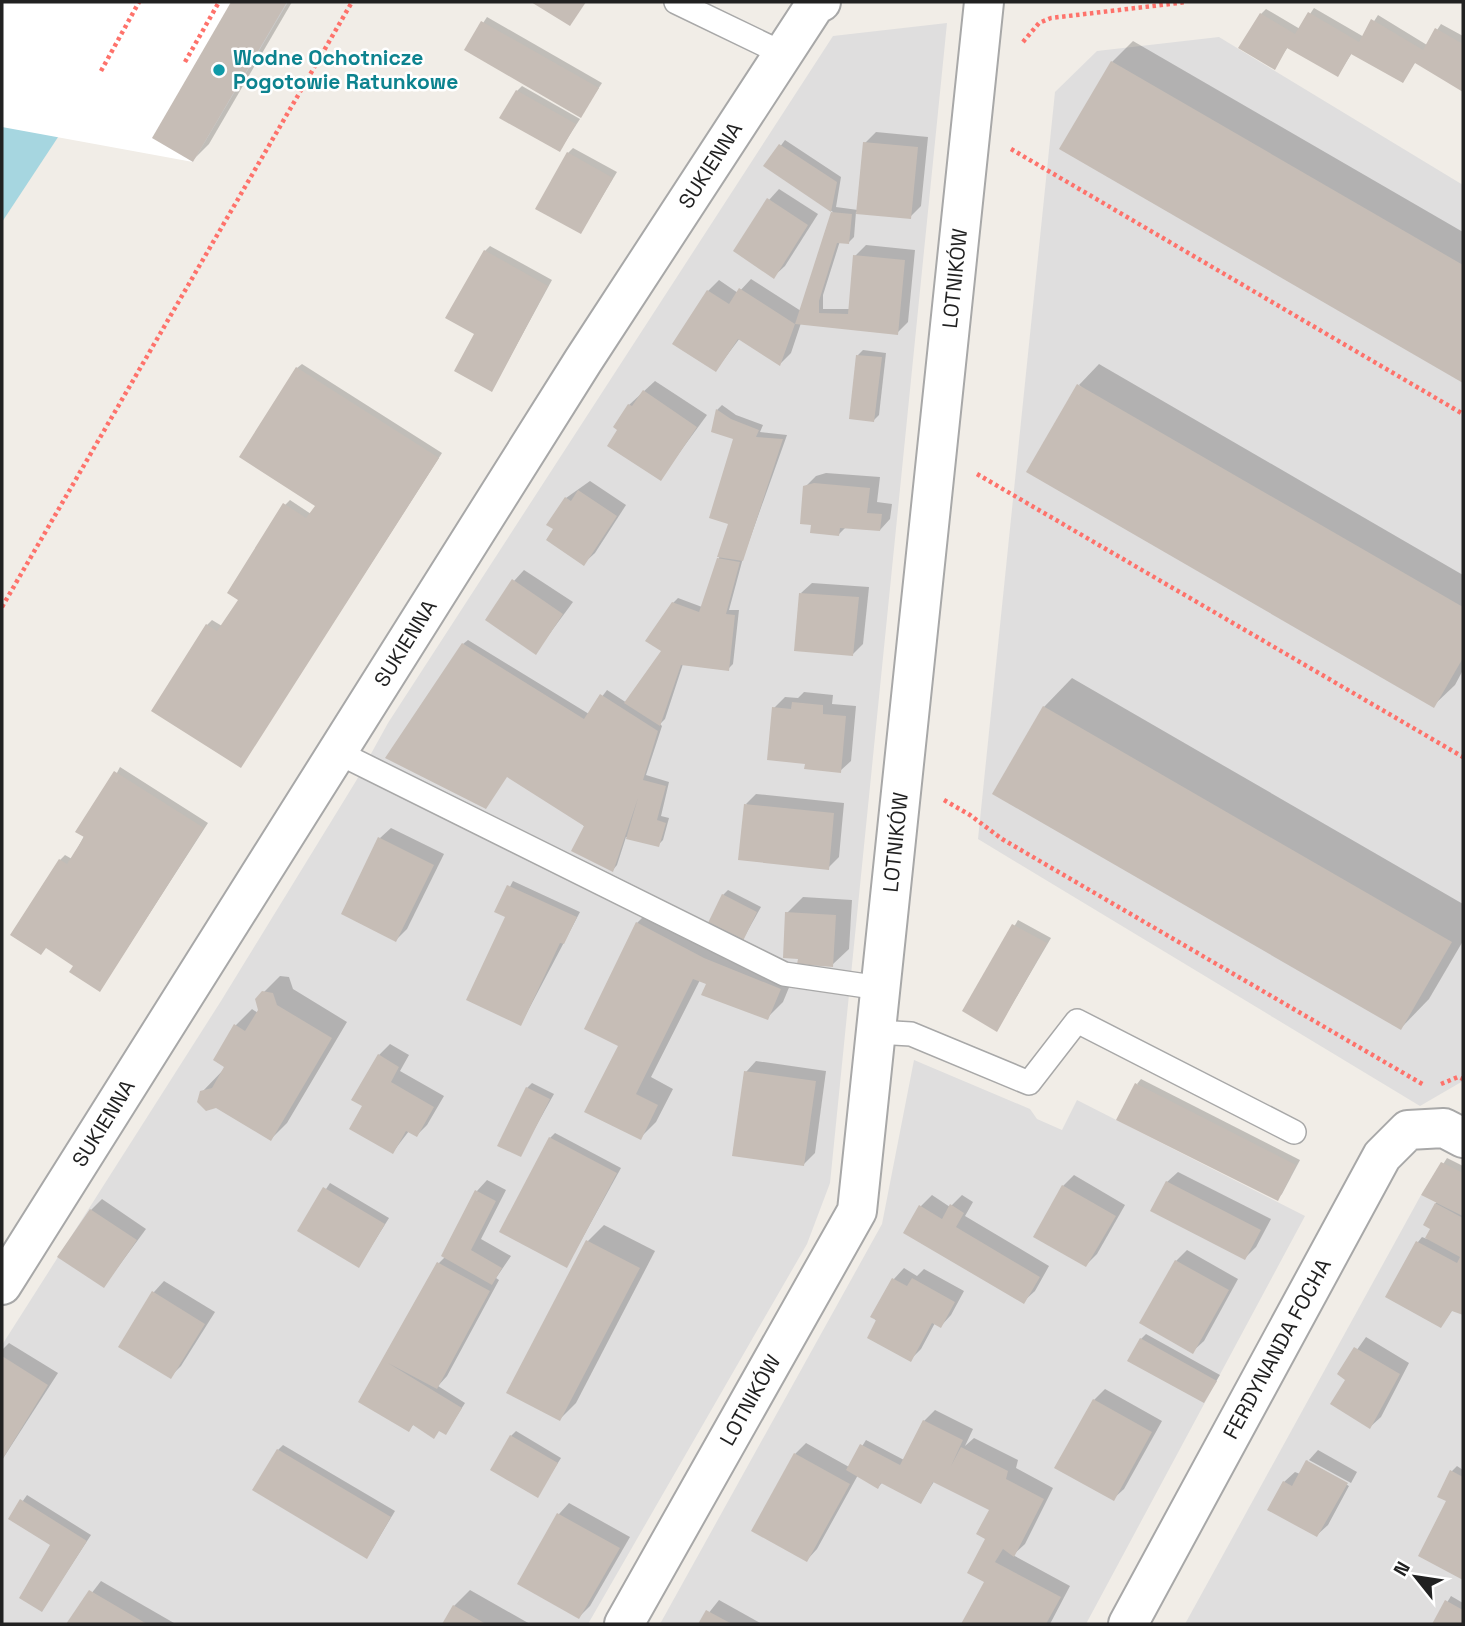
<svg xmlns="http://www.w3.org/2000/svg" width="1465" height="1626" viewBox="0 0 1465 1626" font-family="'Space Grotesk',sans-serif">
<rect width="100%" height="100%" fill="#f1ede7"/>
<g fill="#dfdede">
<path d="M947,23L830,1183L807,1244L588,1624H2V1345L221,1001L356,781L388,723L833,36Z"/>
<path d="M1219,37L1463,185V1081L1420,1106L978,839L1055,92L1097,51Z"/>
<path d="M914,1060L1030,1109L1037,1119L1062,1130L1077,1100L1305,1216L1086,1624H660L882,1224Z"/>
<path d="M1421,1195L1463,1216V1624H1185Z"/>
</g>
<path fill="#a6d6e0" d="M2,2L101,72L2,222Z"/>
<path fill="#fff" d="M2,2H288L193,162L2,127Z"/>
<g fill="#0003">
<path d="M233,2H292L209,144L193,160L155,137Z"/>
<path d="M1314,8L1364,37L1378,15L1427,45L1441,24L1463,36V90L1416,61L1402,81L1352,53L1338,75L1288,47L1274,67L1261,14L1266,9L1300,29Z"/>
<path d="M487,17L602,83L581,115L466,49Z"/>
<path d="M1133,41L1463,232V381L1061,148L1112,62Z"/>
<path d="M522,86L580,119L560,150L517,91Z"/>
<path d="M876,132L928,137L921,206L910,217L856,212L854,237L849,242L840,241L823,295V309H850L855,256L866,245L915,250L908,322L897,333L801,323L791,353L780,364L740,338L716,370L708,291L719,280L738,293L751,279L801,311L833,212L766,166L785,140L841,177L836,207L858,210L865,143Z"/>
<path d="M573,148L617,172L581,232L568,153Z"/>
<path d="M779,189L818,214L785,266L774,276L769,200Z"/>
<path d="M490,246L552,280L492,390L476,333L485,251Z"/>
<path d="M863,350L886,353L879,415L874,420L858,355Z"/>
<path d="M302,364L442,453L241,766L207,625L212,620L222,626L240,599L285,505L290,500L311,514L317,505L297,368Z"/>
<path d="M1099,364L1463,575V670L1455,685L1434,705L1079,385Z"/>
<path d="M655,381L707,415L660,479L619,429L629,405Z"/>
<path d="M722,405L736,415L763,425L760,432L787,435L743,558L729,610H739L733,664L728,669L683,664L665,719L660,724L662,726L646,775L669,782L661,816L669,818L663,840L658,845L626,837L617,865L613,870L463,644L468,640L589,714L607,690L627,703L663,651L673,603L678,598L702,607L731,523L736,438L713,430L717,410Z"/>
<path d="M826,473L880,477L877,502L892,504L890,519L880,530L846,527L839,534L813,523L805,487L816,476Z"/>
<path d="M590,481L626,505L595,553L584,563L555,529L566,498Z"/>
<path d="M524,570L573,602L536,652L514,581Z"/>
<path d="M812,583L869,587L863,644L853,654L801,593Z"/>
<path d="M1072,678L1463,904V941L1429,999L1401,1028L1044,707Z"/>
<path d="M804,692L833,695L832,704L856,706L851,761L840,771L807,762L774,708L785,697L798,698Z"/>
<path d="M120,767L208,823L100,990L75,965L60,860L65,855L72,859Z"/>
<path d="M756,794L844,803L839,857L828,868L746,804Z"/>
<path d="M391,828L444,854L407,929L396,940L380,838Z"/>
<path d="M513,881L580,912L521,1024L507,916L497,911Z"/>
<path d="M728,890L761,907L742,941L723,895Z"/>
<path d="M803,897L852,900L849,949L832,965L787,913Z"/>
<path d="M653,907L795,973L783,1002L767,1018L700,980L651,1077L673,1089L656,1122L640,1138L620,1045L586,1028L637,923Z"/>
<path d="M1018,920L1051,938L997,1030L964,1011Z"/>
<path d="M280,976L289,977L293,989L347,1022L287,1123L271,1139L202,1092L227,1066L236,1025L252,1009L258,1013L263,993Z"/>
<path d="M390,1044L409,1055L400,1071L444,1096L427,1125L417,1135L409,1131L393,1152L364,1105L379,1055Z"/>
<path d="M756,1061L826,1071L815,1153L804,1164L746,1072Z"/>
<path d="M1141,1079L1300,1160L1282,1194L1277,1199L1137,1084Z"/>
<path d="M532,1083L554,1094L520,1155L527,1088Z"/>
<path d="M555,1133L621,1168L567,1266L550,1138Z"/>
<path d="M1447,1158L1463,1166V1313L1453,1309L1441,1326L1388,1296L1418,1242L1422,1237L1427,1239L1432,1228L1426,1224L1437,1201L1424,1194Z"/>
<path d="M1178,1172L1271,1219L1256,1247L1245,1258L1167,1182Z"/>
<path d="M1074,1175L1125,1205L1097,1254L1086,1265L1063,1186Z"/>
<path d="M487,1180L506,1190L481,1239L511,1256L496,1278L499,1280L447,1376L438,1386L465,1403L446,1433L440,1429L434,1436L414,1424L408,1430L360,1401L438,1264L446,1256L477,1191Z"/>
<path d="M330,1183L389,1218L359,1266L299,1230Z"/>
<path d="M932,1195L950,1207L962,1195L973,1202L965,1216L1049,1266L1035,1291L1024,1301L906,1232L921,1206Z"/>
<path d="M102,1199L146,1229L104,1286L91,1210Z"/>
<path d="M604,1225L655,1251L576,1403L560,1419L508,1392L588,1241Z"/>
<path d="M1187,1250L1238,1279L1204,1341L1193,1351L1176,1261Z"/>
<path d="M904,1268L917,1276L924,1269L964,1291L951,1315L941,1326L935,1323L921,1349L910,1360L873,1317L894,1279Z"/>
<path d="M164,1281L215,1312L181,1366L170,1377L120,1346L154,1292Z"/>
<path d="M1146,1334L1220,1375L1204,1401L1141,1339Z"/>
<path d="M1366,1337L1409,1363L1381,1417L1370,1427L1347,1379L1340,1374Z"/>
<path d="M9,1343L58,1373L2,1460V1350Z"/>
<path d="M1105,1389L1162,1421L1124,1489L1113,1499L1094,1400Z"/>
<path d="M935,1410L973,1429L965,1446L974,1438L1018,1460L1016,1468L1053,1488L1025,1544L1013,1555L1070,1586L1050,1624H963L986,1582L991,1509L935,1480L921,1502L883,1482L878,1487L858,1475L817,1549L807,1560L753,1530L795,1454L806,1443L849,1467L866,1440L904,1460L924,1421Z"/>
<path d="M516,1431L561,1458L537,1496L511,1436Z"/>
<path d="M283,1445L395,1511L371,1551L278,1450Z"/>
<path d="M1318,1450L1357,1472L1351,1483L1309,1460Z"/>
<path d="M1308,1460V1463L1349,1486L1328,1525L1317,1535L1284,1482L1295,1472L1300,1474Z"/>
<path d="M1457,1466L1463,1470V1578L1420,1555L1448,1501L1452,1471Z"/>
<path d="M27,1495L91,1535L42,1610L52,1544L11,1518Z"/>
<path d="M569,1503L630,1537L590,1606L579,1617L520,1583L559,1514Z"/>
<path d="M101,1581L174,1623L68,1624Z"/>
<path d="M470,1590L530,1624H444L454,1606Z"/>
<path d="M1451,1596L1463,1603V1624H1434Z"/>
<path d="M719,1600L762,1624H700Z"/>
</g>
<g fill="#c6bdb6">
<path d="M231,2H287L193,162L152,138Z"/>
<path d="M531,2H586L570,26Z"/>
<path d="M1308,12L1359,42L1371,19L1423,50L1435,28L1463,44V92L1415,63L1403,83L1351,54L1338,77L1287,48L1275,70L1238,48L1260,13L1295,34Z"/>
<path d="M481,21L599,88L581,118L464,50Z"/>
<path d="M1111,61L1463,265V383L1059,149Z"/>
<path d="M516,90L576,124L560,152L499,118Z"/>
<path d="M863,142L918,147L911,219L856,214Z"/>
<path d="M779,144L837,182L831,212L763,166Z"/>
<path d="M567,152L613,178L581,234L535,209Z"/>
<path d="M767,198L808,225L774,279L733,251Z"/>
<path d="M831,212L852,214L849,244L837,243L819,301V313L848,314L853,255L905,260L898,335L795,324Z"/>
<path d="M484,250L548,286L492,392L454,371L474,334L445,318Z"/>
<path d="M739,288L795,324L780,366L738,339L716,372L672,344L707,290L729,304Z"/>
<path d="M856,355L882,357L874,422L849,419Z"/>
<path d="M296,367L439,458L241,768L151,711L206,624L217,631L238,600L227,593L283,503L306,518L315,506L239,457Z"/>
<path d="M1077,384L1463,607V658L1434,708L1026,472Z"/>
<path d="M643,390L697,427L661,481L607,446L617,430L613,427L628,404L632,406Z"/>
<path d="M716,409L731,419L759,430L756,437L783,439L743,561L717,557L728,524L709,518L733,439L711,432Z"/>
<path d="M814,483L870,488L867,513L882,514L880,531L840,528L839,536L810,533L811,525L800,524L803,486Z"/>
<path d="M578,490L617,516L584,566L546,540L553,529L546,525L565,497L571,501Z"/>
<path d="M717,558L740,562L726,614L735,615L729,671L681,665L660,726L624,703L661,651L645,641L672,602L699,612Z"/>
<path d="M512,579L563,614L536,655L485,620Z"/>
<path d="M799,593L859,597L853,656L794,651Z"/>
<path d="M462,643L584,719L600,694L658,731L643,780L666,786L657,820L666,823L659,847L626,839L638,798L613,872L571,851L584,826L507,777L486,809L385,758Z"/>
<path d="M792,702L823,705V714L846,716L841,773L804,769L805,764L767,760L772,707L791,709Z"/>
<path d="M1043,706L1452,942L1401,1030L992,794Z"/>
<path d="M114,771L204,828L100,992L69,972L73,966L46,948L41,955L10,935L59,859L67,864L84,837L75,832Z"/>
<path d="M744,804L834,813L829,870L738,860Z"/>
<path d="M378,837L434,865L396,942L341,914Z"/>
<path d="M507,885L577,917L564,944L560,943L521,1026L466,1000L505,917L494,912Z"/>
<path d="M722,894L757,912L742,943L707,925Z"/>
<path d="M785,912L836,915L833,967L797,964L798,959L783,958Z"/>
<path d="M636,922L704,958L781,989L768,1020L701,995L706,984L693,979L636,1094L658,1105L641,1140L584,1112L618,1046L584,1029Z"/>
<path d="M1012,924L1047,943L997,1032L962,1011Z"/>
<path d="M262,991L273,993L277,1005L332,1038L271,1141L216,1108L206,1111L197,1102L200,1091L212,1088L224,1067L213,1060L234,1024L245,1031L258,1010L255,999Z"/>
<path d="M378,1054L399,1067L391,1082L434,1107L417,1137L406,1131L393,1154L349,1129L362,1106L351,1100Z"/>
<path d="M744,1071L816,1081L804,1166L732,1156Z"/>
<path d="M1135,1083L1296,1165L1278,1201L1116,1120Z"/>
<path d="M526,1087L550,1099L521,1157L497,1146Z"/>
<path d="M549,1137L617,1173L567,1268L499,1232Z"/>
<path d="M1441,1162L1463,1173V1216L1421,1195Z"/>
<path d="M1166,1181L1261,1230L1245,1260L1150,1211Z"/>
<path d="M1062,1185L1116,1216L1086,1267L1033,1237Z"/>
<path d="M323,1187L385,1224L359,1268L297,1231Z"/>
<path d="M475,1190L496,1201L471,1250L502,1268L492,1285L441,1256Z"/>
<path d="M1435,1203L1463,1218V1315L1452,1311L1441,1328L1385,1297L1416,1241L1457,1263L1460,1257L1425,1238L1430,1229L1423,1225Z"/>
<path d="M950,1204L964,1213L956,1227L1040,1277L1024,1304L903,1233L919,1205L942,1219Z"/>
<path d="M90,1209L137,1240L104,1288L57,1257Z"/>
<path d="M586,1240L640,1268L560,1421L506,1393Z"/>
<path d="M1175,1260L1229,1290L1193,1354L1139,1323Z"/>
<path d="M437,1262L490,1291L437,1389L388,1363L462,1408L446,1435L439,1431L434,1439L413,1425L409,1432L358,1402Z"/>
<path d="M892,1278L907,1286L912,1278L955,1302L941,1328L932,1323L911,1362L867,1338L876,1320L870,1317Z"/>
<path d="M152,1291L205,1324L171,1379L118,1347Z"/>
<path d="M1140,1338L1217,1381L1204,1403L1127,1361Z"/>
<path d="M1354,1347L1400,1374L1370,1429L1330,1404L1345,1380L1337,1374Z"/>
<path d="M2,1356L48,1385L2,1460Z"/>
<path d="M1093,1399L1152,1432L1114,1501L1054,1468Z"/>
<path d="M923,1420L963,1440L951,1466L961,1447L1008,1471L1006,1479L1044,1499L1014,1557L1003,1549L995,1562L1061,1597L1046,1624H961L984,1582L967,1573L985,1539L976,1534L989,1510L933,1482L921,1504L881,1483L878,1489L846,1470L860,1444L900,1465Z"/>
<path d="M510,1435L558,1463L538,1498L490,1470Z"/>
<path d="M277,1449L391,1517L367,1559L252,1490Z"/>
<path d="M794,1453L850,1484L807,1562L751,1531Z"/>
<path d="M1306,1460L1348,1483L1317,1537L1267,1510L1283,1481L1292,1486Z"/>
<path d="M1450,1470L1463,1477V1580L1418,1556L1446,1501L1437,1497Z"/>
<path d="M20,1499L87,1541L42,1612L19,1598L50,1545L8,1519Z"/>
<path d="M557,1513L620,1548L579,1619L517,1584Z"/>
<path d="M89,1590L147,1624H66Z"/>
<path d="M1445,1600L1463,1610V1624H1432Z"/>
<path d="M453,1605L486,1624H442Z"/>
<path d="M706,1610L732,1624H698Z"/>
</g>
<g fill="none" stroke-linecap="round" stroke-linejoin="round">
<defs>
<g id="service">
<path d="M676,2L784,54"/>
<path d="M337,752L784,974L880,988"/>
<path d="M876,1032L911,1034L1029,1083L1077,1021L1294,1132"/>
</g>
<g id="minor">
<path id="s1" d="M2,1285L583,361L815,5L821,2"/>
<path id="s2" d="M624,1624L857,1211L984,2"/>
<path id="s3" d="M1128,1624L1382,1156L1408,1130L1444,1128L1463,1138"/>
</g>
</defs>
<use href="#service" stroke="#a8a8a8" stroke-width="26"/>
<use href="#minor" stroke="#a8a8a8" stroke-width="42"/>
<g stroke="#fe726b" stroke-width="4.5" stroke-dasharray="3.5 3.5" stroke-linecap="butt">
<path d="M1023,42L1039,23L1051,18L1187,2"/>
<path d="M185,62L219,2"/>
<path d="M101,71L139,2"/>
<path d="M1011,149L1463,414"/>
<path d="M977,474L1463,757"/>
<path d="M2,607L352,2"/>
<path d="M944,800L970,815L1002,839L1424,1085"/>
<path d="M1441,1084L1458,1077L1463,1079"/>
</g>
<use href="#service" stroke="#fff" stroke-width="23"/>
<use href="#minor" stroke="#fff" stroke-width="38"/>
</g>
<circle fill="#0f9aa8" stroke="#fff" stroke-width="2.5" cx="219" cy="70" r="7"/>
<g text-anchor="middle" stroke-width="5" stroke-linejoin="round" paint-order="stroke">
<g font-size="21" font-weight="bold" fill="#0d838f" stroke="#fff" text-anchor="start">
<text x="233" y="65">Wodne Ochotnicze<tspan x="233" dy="24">Pogotowie Ratunkowe</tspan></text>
</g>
<g font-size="21" fill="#212121" stroke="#fff">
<text dy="7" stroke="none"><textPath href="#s1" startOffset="1325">SUKIENNA</textPath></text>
<text dy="7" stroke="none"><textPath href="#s2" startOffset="1412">LOTNIKÓW</textPath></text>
<text dy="7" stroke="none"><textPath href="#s1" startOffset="758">SUKIENNA</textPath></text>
<text dy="7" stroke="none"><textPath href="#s2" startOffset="845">LOTNIKÓW</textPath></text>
<text dy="7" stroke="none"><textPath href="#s1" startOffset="191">SUKIENNA</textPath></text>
<text dy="7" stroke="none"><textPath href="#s3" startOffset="313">FERDYNANDA FOCHA</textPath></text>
<text dy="7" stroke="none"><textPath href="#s2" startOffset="257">LOTNIKÓW</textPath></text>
</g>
</g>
<rect width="1465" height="1626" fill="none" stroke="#212121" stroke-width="7"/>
<g transform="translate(1416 1577) rotate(300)" stroke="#ffffff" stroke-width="5" paint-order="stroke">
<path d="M0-5L12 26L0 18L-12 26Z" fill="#212121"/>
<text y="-10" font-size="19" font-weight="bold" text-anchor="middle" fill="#212121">N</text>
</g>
</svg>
